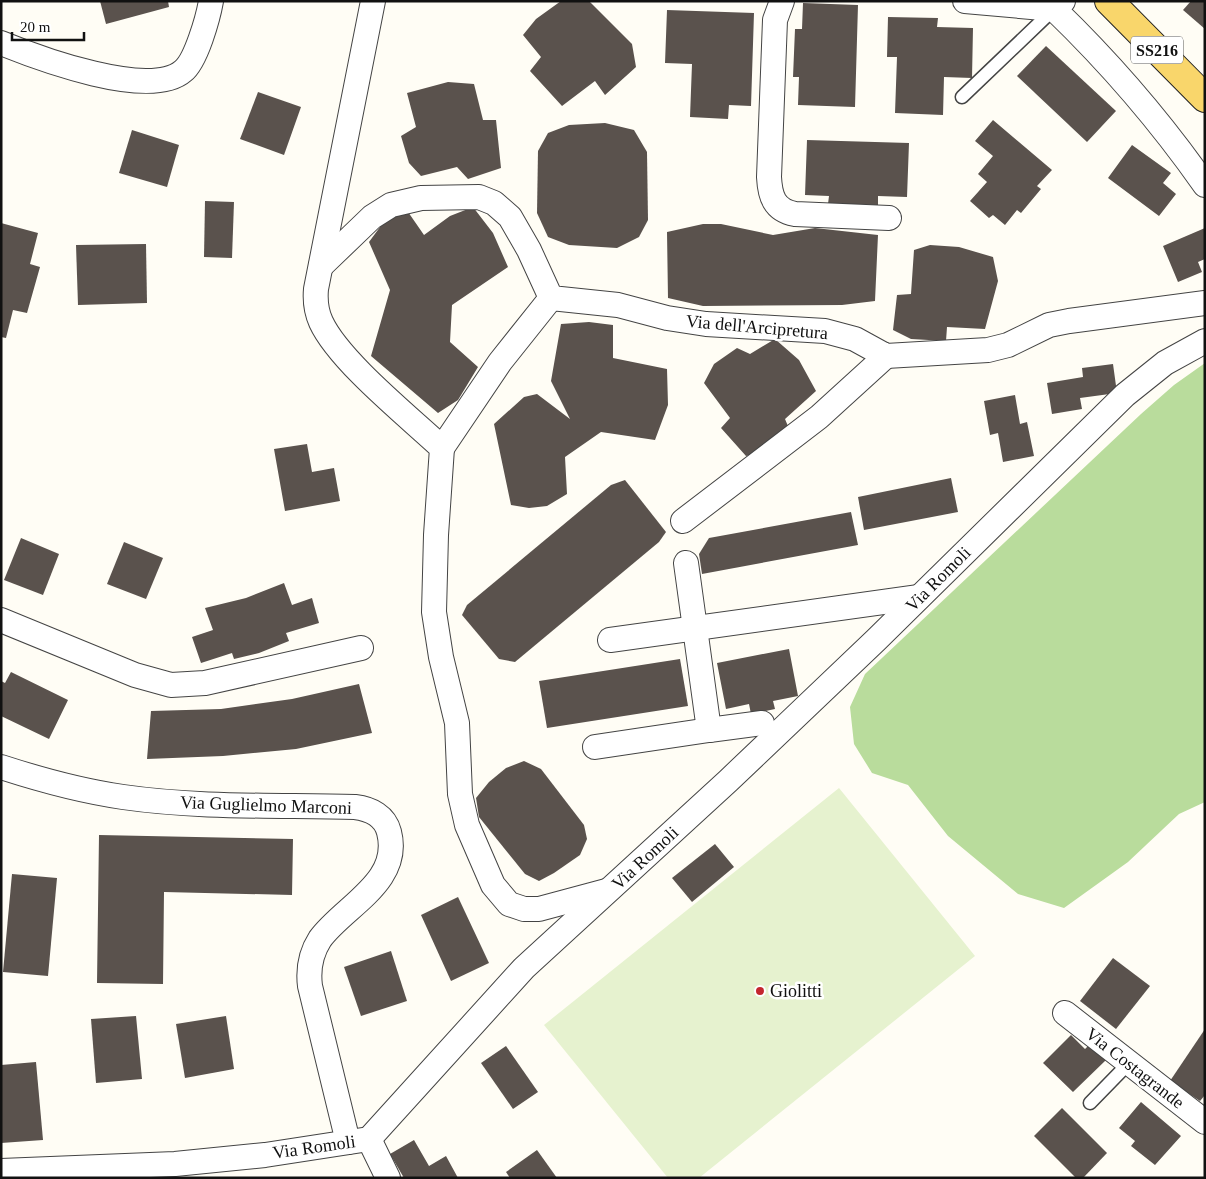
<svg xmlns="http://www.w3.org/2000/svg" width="1206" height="1179" viewBox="0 0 1206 1179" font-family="Georgia,serif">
<rect width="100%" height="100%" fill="#fffdf5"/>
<path fill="#b9dc9c" d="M1205,363V802L1179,814L1128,862L1064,908L1018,894L948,836L908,785L872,773L854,744L850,707L865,674L1141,414L1174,385Z"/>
<path fill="#e6f2cf" d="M839,788L975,956L699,1178H668L544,1025Z"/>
<g fill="#5a524d">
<path d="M100,1H168L169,7L106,24Z"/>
<path d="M561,1H589L632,44L636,67L605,95L595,81L562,106L530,71L541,57L523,35L536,19Z"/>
<path d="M1191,1H1205V29L1183,10Z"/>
<path d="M803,3L858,5L855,107L798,105L799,77H793L795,29H802Z"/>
<path d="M667,10L754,13L751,106L729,105L728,119L690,117L692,64L665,63Z"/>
<path d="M888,17L938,18L937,27L973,28L972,78L944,77L943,115L895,113L897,57H887Z"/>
<path d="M1046,46L1116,111L1087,142L1017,76Z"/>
<path d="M448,82L474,84L483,120H496L501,168L468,179L457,167L421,176L409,163L401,136L416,127L407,93Z"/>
<path d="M258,92L301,107L284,155L240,139Z"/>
<path d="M993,120L1052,170L1037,186L1041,189L1021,213L1017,210L1005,225L993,215L989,218L970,201L987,182L978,174L993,156L975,141Z"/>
<path d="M605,123L634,130L647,152L648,220L639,237L617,248L569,245L548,237L537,213L538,151L548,133L569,125Z"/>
<path d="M132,130L179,145L167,187L119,173Z"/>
<path d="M807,140L909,143L907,197L878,196V205L828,204L829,196L805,195Z"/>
<path d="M1132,145L1171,173L1163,183L1176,194L1159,216L1108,178Z"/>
<path d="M205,201L234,202L232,258L204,257Z"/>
<path d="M473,207L493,233L508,267L452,305L450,342L478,367L458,400L438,413L371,356L390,290L369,242L383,223L406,209L424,235L450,216Z"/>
<path d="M1,223L38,233L30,264L40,267L27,313L13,310L6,338L1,337Z"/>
<path d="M703,224H721L773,235L815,228L878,235L875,301L842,305L703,306L668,298L667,232Z"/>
<path d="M1205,228V259L1198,262L1202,272L1178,282L1163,246Z"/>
<path d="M146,244L147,303L78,305L76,245Z"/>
<path d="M930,245L959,247L993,257L998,281L985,329L947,327L946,341L911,339L893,330L897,295L911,294L914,250Z"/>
<path d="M589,322L613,325V358L667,369L668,405L655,440L601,432L565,457L567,494L547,506L529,508L511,505L494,424L524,397L537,394L570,419L551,381L561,324Z"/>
<path d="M775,339L799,360L816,391L785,419L790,431L763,452L746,456L721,428L730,418L704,383L714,364L737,348L750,354Z"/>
<path d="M1113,364L1117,393L1080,398L1082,409L1052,414L1047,383L1083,377L1082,368Z"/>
<path d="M1015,395L1020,424L1027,422L1034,456L1003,462L998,433L990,435L984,401Z"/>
<path d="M307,444L312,472L334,468L340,501L285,511L274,449Z"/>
<path d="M951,478L958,512L864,530L858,497Z"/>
<path d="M625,480L666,532L659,542L515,662L499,659L462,615L467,605L611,485Z"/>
<path d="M851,512L858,545L702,574L699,554L709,538Z"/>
<path d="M21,538L59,554L43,595L4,580Z"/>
<path d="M124,542L163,558L146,599L107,584Z"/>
<path d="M284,583L292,605L312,598L319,623L286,633L289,641L259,653L234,659L232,653L201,663L192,637L213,630L205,608L246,598Z"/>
<path d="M789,649L798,696L773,701L775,709L751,714L749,704L726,709L717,663Z"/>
<path d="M680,659L688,706L547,728L539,681Z"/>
<path d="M11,672L68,700L49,739L1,716V681L5,683Z"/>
<path d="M359,684L372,733L296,749L223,756L147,759L151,711L221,709L292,699Z"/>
<path d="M524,761L541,769L584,825L587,839L580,855L554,873L539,881L525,874L479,817L476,798L489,782L506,768Z"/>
<path d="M99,835L293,839L292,895L164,892L163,984L97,983Z"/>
<path d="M715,844L734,867L692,902L672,878Z"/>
<path d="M12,874L57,878L48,976L3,972Z"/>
<path d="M458,897L489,963L451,981L421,915Z"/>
<path d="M391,951L407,1001L361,1016L344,967Z"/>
<path d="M1113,958L1150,986L1116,1029L1080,1001Z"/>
<path d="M136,1016L142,1079L96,1083L91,1019Z"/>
<path d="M226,1016L234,1069L185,1078L176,1024Z"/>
<path d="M1205,1029V1095L1200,1101L1170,1081Z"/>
<path d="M1071,1035L1085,1049L1090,1044L1106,1060L1073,1092L1043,1063Z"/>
<path d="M506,1046L538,1092L513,1109L481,1063Z"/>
<path d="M36,1062L43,1140L1,1143V1065Z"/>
<path d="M1141,1102L1181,1136L1155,1165L1131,1146L1135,1141L1119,1128Z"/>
<path d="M1062,1108L1107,1153L1083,1178H1076L1034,1136Z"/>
<path d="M414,1140L429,1166L446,1156L458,1178H404L390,1154Z"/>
<path d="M537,1150L557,1178H510L506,1172Z"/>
</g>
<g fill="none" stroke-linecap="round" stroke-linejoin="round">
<defs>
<g id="service">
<path d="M962,97L1054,9"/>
<path d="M1090,1103L1129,1063"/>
</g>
<g id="minor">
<path d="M373,1L316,289C315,300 316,311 321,322C339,361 409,417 442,448L436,535L434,612L441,657L457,723L460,794L467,825L493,885L509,904L524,909H539L606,891"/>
<path d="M782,1L775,20L769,177C770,196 774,210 795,214L889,218"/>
<path d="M965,1L1054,9L1063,1"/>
<path d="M1054,9C1110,63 1160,121 1205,185"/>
<path d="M1,43C38,58 150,100 183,71C196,61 208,18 211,1"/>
<path d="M321,266L372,217L391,205L421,198L479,197L494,203L510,217L529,250L551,298L618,305L667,318L706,324L825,331L855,339L886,356L988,350L1008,345L1049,325L1069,321L1205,303"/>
<path d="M442,448L500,362L551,298"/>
<path d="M683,521L819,417L886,356"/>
<path d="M686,563L709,730L762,723"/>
<path d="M1,620L135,675L171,685L205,683L361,648"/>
<path d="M610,640L919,597"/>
<path d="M595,747L709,730"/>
<path d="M1,767C41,780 81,791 123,797C199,808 278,805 355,807C371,809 385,816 389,832C402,882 344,906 320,939C311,953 308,970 310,986L348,1142"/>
<path d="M1065,1013L1205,1122"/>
<path d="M369,1139L388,1178"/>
<path d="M1,1171L175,1164L265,1155L369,1139L524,968L728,781L876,640L1125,395L1165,363L1205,341"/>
</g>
<path id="primary" d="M1109,1L1205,98"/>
</defs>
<use href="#service" stroke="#444" stroke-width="15"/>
<use href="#minor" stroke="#444" stroke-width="26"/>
<use href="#primary" stroke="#222" stroke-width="30"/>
<use href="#service" stroke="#fff" stroke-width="12"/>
<use href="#minor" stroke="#fff" stroke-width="24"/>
<use href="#primary" stroke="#f9d66b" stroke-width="28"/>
</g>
<circle fill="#c4262e" stroke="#fff" stroke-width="2" cx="760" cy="991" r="5"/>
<g text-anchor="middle" stroke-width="5" stroke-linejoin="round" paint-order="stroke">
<rect fill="#fff" stroke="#585858" stroke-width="1" x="1131" y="36.5" width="52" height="27" rx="4"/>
<g font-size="16" font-weight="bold" fill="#111">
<text x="1157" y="56">SS216</text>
</g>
<g font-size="18" fill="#111" stroke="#fff">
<text transform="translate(757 327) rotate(5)" y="6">Via dell'Arcipretura</text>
<text transform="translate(938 579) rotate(-45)" y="6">Via Romoli</text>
<text transform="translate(266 805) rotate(2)" y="6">Via Guglielmo Marconi</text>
<text transform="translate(645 858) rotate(-43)" y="6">Via Romoli</text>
<text transform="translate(1135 1068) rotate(38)" y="6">Via Costagrande</text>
<text transform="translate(314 1147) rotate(-8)" y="6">Via Romoli</text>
</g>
<g font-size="18" fill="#111" stroke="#fff" text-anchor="start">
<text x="770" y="997">Giolitti</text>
</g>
</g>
<rect width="1206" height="1179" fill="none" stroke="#111111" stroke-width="5"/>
<path d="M12 32v8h72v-8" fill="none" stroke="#111111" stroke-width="2.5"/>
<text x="20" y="32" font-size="15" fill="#111111" stroke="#ffffff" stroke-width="4" paint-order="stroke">20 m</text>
</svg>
